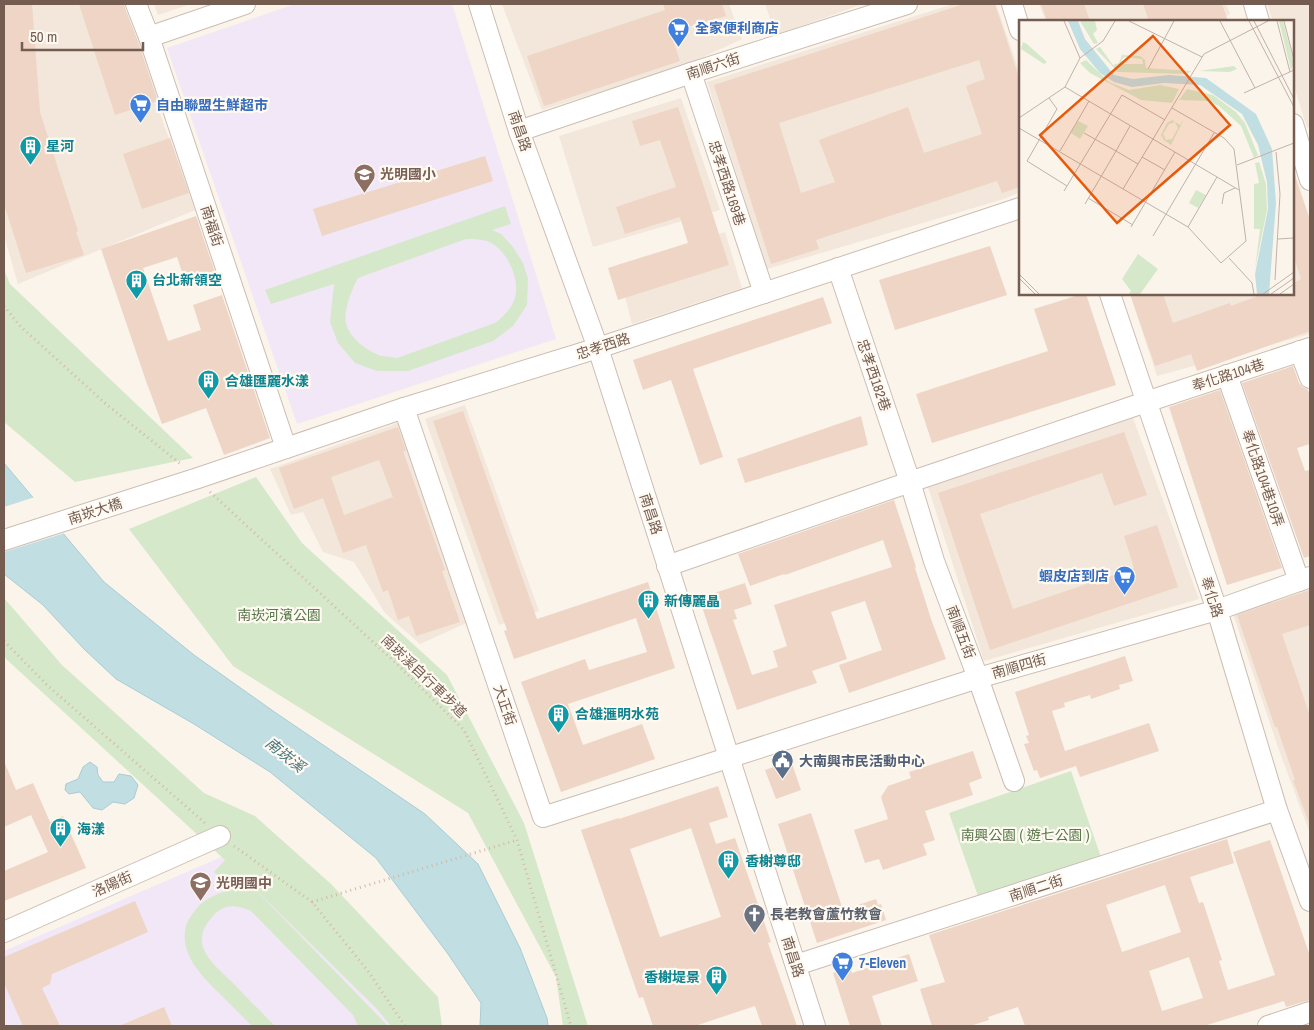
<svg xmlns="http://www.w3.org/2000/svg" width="1314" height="1030" viewBox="0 0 1314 1030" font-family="'Archivo Narrow','Noto Sans TC',sans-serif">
<rect width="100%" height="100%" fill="#fbf4eb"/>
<g fill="#f2e7da">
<path d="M4,4H120L195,210L18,284L4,236Z"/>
<path d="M154,4H191L158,15Z"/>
<path d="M502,4H729L742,39L686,65L542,110Z"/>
<path d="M765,4H863L776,35Z"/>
<path d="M953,4H996L1020,74V192L1004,199L767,269L707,82Z"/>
<path d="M1039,4H1226L1230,14L1218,21H1046Z"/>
<path d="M1267,4H1310V126L1307,128L1293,83V21H1273Z"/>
<path d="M681,98L720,210L593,247L559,136Z"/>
<path d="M1293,183L1298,186L1310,220V334L1157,376L1130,294H1293Z"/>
<path d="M725,232L742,288L632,324L617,265Z"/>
<path d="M465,405L539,611L499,625L425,419Z"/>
<path d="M1133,418L1199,599L984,661L928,487Z"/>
<path d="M406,420L473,620L420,644L385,613L354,562L323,552L303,512L291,515L270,469Z"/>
<path d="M1310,585V834L1278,747L1232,611Z"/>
</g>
<g fill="#f1e7f7">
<path d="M295,4H452L556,339L297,424L167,48Z"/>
<path d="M233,852L374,997L393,1026H4V951Z"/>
</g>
<g fill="#d6e8ca" fill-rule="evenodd">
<path d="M505,206L511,224L492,230L501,234L513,247L523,263L528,279L527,305L513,326L493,341L408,371H377L355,363L338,343L330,322L334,284L271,304L265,290ZM466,239C475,239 485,239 493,244C510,255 522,284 513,303C509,311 503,317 495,323L397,358C392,357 387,357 382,356C368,352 349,338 346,323C343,311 352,289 358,278Z"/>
<path d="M4,270L10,284L193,458L75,482L4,422Z"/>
<path d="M256,477L302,543L447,675L524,823L588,1026H563L556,977L468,813L233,666L129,529Z"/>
<path d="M4,598L62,665L204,793L255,816L331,884L438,997L442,1026H391L376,1008L252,886L388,1026H358L353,1015L251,911C236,905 225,903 213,916C205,925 199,935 203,947C208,962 224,974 235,985C248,999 262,1013 275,1026H252C241,1015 230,1004 219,993C201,975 177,952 187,923C188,920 191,916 193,913C202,900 216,893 232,890L214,872L225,860L6,659L4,655Z"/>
<path d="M1071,771L1101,857L979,899L949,813Z"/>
</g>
<g fill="#c1dee3" stroke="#a8cdd4">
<path d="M4,463L104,582L194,655L276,713L425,814L478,864L520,948L547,1018L548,1026H480L481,1003L448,954L376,858L270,772L194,724L116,679L84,649L43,605L4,574Z"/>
<path d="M90,762L97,767L98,775L103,782H114L119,774L131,776L138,785L134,798L125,804L113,802L102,810L93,808L80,792L69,794L65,790L66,784L78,779L83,767Z"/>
</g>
<path fill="#fbf4eb" d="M35,497L65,533L4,552V507Z"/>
<g fill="#eed5c5" fill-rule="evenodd">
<path d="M4,4H32L40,112L78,231L76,232L84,255L26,273L4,204Z"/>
<path d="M79,4H124L125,8L138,41L158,101L115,115Z"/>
<path d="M663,4H722L726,16L670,32L680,61L544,106L527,56L665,10Z"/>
<path d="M964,4H995L1020,81V187L1002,193L997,181L816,240L819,249L771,264L714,85ZM979,60L985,79L966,86L982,134L924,153L908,107L819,140L835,182L801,193L779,123Z"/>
<path d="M1041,4H1084L1090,21H1047Z"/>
<path d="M1143,4H1222L1228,21H1149Z"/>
<path d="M678,107L729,265L618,300L608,268L688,243L680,217L625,234L616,207L676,187L660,140L640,146L632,121Z"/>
<path d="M170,138L189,193L142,209L123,154Z"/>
<path d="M485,156L493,181L322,236L313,209Z"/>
<path d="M1293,175H1295L1310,220V331L1197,371L1191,354L1155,366L1130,294H1163L1173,323L1230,303L1231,306L1263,294H1293V283L1301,279L1293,254Z"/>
<path d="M196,216L215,272L185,281L177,257L143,268L168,341L201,330L193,305L222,295L270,438L224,455L206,408L162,424L146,381L101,249Z"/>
<path d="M990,246L1007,295L895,330L879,280Z"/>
<path d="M1082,294H1086L1116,385L932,443L916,394L1048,351L1034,309Z"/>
<path d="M823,297L832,323L693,369L723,457L700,465L671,380L643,390L633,360Z"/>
<path d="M1293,366L1299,383L1303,387L1308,390L1310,396V444L1297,448L1305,471L1310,470V556L1304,558L1242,383Z"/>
<path d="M1220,390L1282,568L1227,585L1169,407Z"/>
<path d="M463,411L537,619L648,582L675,668L568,704L583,745L642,724L655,759L561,792L521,682L585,659L589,670L647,652L636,618L514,659L504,631L507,630L433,421Z"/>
<path d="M861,416L868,445L745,483L737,459Z"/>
<path d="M398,427L406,451H403L445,570L442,571L460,622L416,636L409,616L398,620L388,590L383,592L366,545L343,553L323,498L294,509L279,468ZM379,460L393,497L344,515L331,477Z"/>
<path d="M1124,432L1147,495L1114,506L1102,473L980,514L1013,609L1134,568L1124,536L1157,525L1178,587L990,650L938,493Z"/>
<path d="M894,500L916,567L915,568L931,619L946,659L849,693L839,665L882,650L865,601L831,612L847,659L812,671L817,683L737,710L699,598L745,583L752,604L734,610L737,619L733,620L752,675L778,667L773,651L787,646L774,605L892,567L883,540L785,575L784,574L750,586L738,554Z"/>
<path d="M1310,590V625L1282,634L1310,716V822L1309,823L1293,780H1295L1277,727H1275L1237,615Z"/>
<path d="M1125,656L1133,681L1119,685L1120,689L1091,699L1090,695L1064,703L1065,707L1052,711L1065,751L1149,723L1159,751L1080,777L1076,766L1040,778L1037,770L1034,771L1024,744L1029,743L1026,736L1029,735L1015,692Z"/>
<path d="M973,751L982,778L969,783L973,795L925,811L935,840L923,844L927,855L883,870L879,859L865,863L854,830L888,819L881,797L888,786L911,778L909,772Z"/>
<path d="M4,761L16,790L33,783L50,822L63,816L86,868L4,901V871L48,852L31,815L4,827Z"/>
<path d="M791,761L801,790L776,799L765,770Z"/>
<path d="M718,786L728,817L709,823L716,844L735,838L771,942L768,943L797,1026H762L755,1006L695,1026H653L643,997L639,998L581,830L619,818V819ZM691,828L721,917L660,937L630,849Z"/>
<path d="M811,813L843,910L876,899L878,905L881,904L886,920L817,943L778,824Z"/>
<path d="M1227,839L1234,863L1190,877L1199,903L1203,902L1205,908L1222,960L1219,961L1228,990L1275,975L1233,852L1270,840L1310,956V1000L1286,1007L1284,1001L1204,1026H1025L1018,1007L988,1017L989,1020L970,1026H932L920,989L945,982L929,935ZM1165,885L1181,932L1122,952L1106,905ZM1189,957L1203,998L1162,1011L1149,971Z"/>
<path d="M135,901L148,932L52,974L50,984L42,988L60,1026H23L4,983V957Z"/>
<path d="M909,954L918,981L872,996L882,1026H850L833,973L850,967L852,973Z"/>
<path d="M164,1007L172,1026H119Z"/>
</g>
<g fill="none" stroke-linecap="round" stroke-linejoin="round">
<defs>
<g id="minor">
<path d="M136,4L149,37L286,448"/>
<path d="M479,4L519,131L598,348L815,1026"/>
<path d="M1012,4L1020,30"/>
<path d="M1254,4L1259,21"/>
<path d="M149,37L245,4"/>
<path d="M691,73L764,293"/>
<path d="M1293,124L1310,180"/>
<path d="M519,131L691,73L907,4"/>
<path d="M838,268L910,482L1146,402L1310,348"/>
<path d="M1110,294L1217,610L1277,810L1310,901"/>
<path d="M1300,351L1310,378"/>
<path d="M1227,375L1299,581"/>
<path d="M404,408L543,817L978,678L1217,610L1310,577"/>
<path d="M4,540L198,478L404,408L598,348L1020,208"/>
<path d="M667,566L910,482L934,561L978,678L1014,781"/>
<path d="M4,932L220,836"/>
<path d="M796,965L1277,810"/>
<path d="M1268,1026L1310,1012"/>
</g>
</defs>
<use href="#minor" stroke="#ccbdb2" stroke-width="22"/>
<g stroke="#d3b8a8" stroke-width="3" stroke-dasharray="1 4" stroke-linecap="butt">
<path d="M4,306L20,326L106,404L182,465"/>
<path d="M210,492L398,665L464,730L517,840L571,1026"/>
<path d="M4,641L47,685L205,823"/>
<path d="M234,846L312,902L368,971L405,1026"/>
<path d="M312,902L517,840"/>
</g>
<use href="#minor" stroke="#fff" stroke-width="20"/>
</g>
<defs>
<symbol id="supermarket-pin" viewBox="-11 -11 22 30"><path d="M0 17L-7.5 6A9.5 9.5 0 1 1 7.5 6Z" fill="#3f7fe0" stroke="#fef9f1"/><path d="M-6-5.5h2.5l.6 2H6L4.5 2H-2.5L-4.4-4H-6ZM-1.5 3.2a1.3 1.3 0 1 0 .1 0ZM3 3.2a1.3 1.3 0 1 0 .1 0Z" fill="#fff"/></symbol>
<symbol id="building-pin" viewBox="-11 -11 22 30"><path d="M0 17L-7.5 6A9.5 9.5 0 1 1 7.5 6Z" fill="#0f9aa8" stroke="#fef9f1"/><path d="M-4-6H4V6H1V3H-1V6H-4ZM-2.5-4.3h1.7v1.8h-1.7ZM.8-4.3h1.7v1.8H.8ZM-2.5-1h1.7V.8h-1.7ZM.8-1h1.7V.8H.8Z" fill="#fff"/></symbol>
<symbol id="school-pin" viewBox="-11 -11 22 30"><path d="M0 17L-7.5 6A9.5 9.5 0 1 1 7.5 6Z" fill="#8d6e63" stroke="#fef9f1"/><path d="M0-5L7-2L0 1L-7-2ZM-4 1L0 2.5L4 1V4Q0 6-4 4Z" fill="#fff"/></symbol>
<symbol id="civic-pin" viewBox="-11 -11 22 30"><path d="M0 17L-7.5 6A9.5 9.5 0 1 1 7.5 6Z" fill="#5c6f8a" stroke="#fef9f1"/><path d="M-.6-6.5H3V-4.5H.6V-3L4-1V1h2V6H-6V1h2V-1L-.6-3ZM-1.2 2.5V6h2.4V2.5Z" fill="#fff"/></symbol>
<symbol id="church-pin" viewBox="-11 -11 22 30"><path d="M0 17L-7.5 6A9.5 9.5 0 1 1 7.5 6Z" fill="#6b7280" stroke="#fef9f1"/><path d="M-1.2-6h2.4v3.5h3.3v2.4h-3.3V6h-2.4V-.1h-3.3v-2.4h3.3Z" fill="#fff"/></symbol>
</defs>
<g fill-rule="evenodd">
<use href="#supermarket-pin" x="666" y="16" width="25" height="34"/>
<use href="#supermarket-pin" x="128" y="92" width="25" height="34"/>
<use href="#building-pin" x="18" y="134" width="25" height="34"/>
<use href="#school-pin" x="352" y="162" width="25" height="34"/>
<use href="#building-pin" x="124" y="268" width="25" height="34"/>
<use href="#building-pin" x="196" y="368" width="25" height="34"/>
<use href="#supermarket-pin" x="1112" y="564" width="25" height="34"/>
<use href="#building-pin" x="636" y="588" width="25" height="34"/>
<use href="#building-pin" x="546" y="702" width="25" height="34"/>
<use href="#civic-pin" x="770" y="748" width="25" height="34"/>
<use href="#building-pin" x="48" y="816" width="25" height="34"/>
<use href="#building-pin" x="716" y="848" width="25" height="34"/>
<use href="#school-pin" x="188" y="870" width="25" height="34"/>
<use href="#church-pin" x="742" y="902" width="25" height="34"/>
<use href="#supermarket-pin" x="830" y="950" width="25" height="34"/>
<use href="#building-pin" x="704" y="964" width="25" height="34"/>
</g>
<g text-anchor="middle" stroke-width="4.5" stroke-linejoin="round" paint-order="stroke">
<g font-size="14" font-weight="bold" fill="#366cbe" stroke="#fef9f1" text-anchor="start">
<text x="695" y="33">全家便利商店</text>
<text x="156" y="110">自由聯盟生鮮超市</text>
<text x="1109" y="581" text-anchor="end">蝦皮店到店</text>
<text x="859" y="968">7-Eleven</text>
</g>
<g font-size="14" fill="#745c50" stroke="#fef9f1">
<text transform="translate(713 66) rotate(-18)" y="5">南順六街</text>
<text transform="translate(520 131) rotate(71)" y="5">南昌路</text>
<text transform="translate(727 183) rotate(72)" y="5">忠孝西路169巷</text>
<text transform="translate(212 226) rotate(72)" y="5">南福街</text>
<text transform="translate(603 346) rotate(-18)" y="5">忠孝西路</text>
<text transform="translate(874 375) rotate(71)" y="5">忠孝西182巷</text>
<text transform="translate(1228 375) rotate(-18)" y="5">奉化路104巷</text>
<text transform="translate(1263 478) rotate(71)" y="5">奉化路104巷10弄</text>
<text transform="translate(95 511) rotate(-18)" y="5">南崁大橋</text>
<text transform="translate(651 514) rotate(72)" y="5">南昌路</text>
<text transform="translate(1212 597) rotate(72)" y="5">奉化路</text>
<text transform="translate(961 632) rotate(69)" y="5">南順五街</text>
<text transform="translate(1019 666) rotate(-16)" y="5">南順四街</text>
<text transform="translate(424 676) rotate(44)" y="5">南崁溪自行車步道</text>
<text transform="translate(505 705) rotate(71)" y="5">大正街</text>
<text transform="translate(112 884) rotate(-24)" y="5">洛陽街</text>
<text transform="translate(1036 888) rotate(-18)" y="5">南順二街</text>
<text transform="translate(793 957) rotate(72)" y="5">南昌路</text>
</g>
<g font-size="14" font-weight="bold" fill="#0d838f" stroke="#fef9f1" text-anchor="start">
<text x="46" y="151">星河</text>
<text x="152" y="285">台北新領空</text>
<text x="225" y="386">合雄匯麗水漾</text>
<text x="664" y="606">新傳麗晶</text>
<text x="575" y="719">合雄滙明水苑</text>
<text x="77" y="834">海漾</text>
<text x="745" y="866">香榭尊邸</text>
<text x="700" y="982" text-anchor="end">香榭堤景</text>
</g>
<g font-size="14" font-weight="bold" fill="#785e54" stroke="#fef9f1" text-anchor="start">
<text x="380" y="179">光明國小</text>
<text x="216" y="888">光明國中</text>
</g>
<g font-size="14" fill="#577849" stroke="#fef9f1">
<text x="279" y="620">南崁河濱公園</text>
<text x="1025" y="840">南興公園 ( 遊七公園 )</text>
</g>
<g font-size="14" font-weight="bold" fill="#4e5e75" stroke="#fef9f1" text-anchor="start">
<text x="799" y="766">大南興市民活動中心</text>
</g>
<g font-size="14" font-weight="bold" fill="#5b616d" stroke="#fef9f1" text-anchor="start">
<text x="770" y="919">長老教會蘆竹教會</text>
</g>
<g font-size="15" font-style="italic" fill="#48757e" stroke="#fef9f1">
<text transform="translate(285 755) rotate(39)" y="5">南崁溪</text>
</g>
</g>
<g transform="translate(1019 20)">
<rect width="275" height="275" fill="#fbf4eb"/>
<path d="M61,1H76L78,10L74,14L79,23L75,24ZM260,1H264L275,43L272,50ZM4,22L8,24L28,42L25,44L2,29ZM81,27L94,45L100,43L103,35L121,36L126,40L127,48L172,51L168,54L99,52L77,29ZM105,37L123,39L124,44H105L102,40ZM67,40L90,62L110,70L141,65L160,69L153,83L122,80L71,53L61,43ZM215,46L218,49L211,52L180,51ZM168,69L194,75L217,92L226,103L239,135L235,138L222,106L200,86L189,81L160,80ZM165,99L152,125L145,120L142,115L148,103L153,100L161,105ZM156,102L159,108L153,119L147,120L144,114L150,104ZM59,101L69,106L61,119L52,113ZM240,142L247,164L248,190L236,249L241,209H235V164L240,163L236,143ZM177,170L187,175L179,188L170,183ZM119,234L139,249L121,274H110L112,271L103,259Z" fill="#d6e8ca" fill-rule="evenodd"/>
<path d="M49,1H59L66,19L95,55L114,59L150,55L187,58L237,94L253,129L257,183L250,274H238L236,254L249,189L248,162L239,125L223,94L181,65L145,63L113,67L95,62L81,53L61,29Z" fill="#c1dee3"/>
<path fill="none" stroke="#c1b2a8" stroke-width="1" d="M45,1L61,38M110,1L183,37M201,1L236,68M230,1L275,87M235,1L275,79M258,1L271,52M265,1L275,40M129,49L155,1M46,67L220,170M225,73L275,50M30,78L38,89L8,141L48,166M0,98L46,67L61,38L84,21L96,1M0,108L169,207L202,243L227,221L215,129L205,118L153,88M65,113L97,131L111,106M41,131L70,81M123,137L146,150M218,145L275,123M104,169L185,34L249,1M45,171L103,75L146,100M69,178L114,205M66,184L97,131L119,144M203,184L205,173L216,168M112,207L156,132M169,207L198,157M134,216L195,113M259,219L275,218M210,238L233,263L235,274M0,254L20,274M0,258L16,274M256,260L261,174L257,132M244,274L275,252M252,274L275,258M261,274L275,264"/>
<path fill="#e8590c" fill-opacity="0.15" stroke="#e8590c" stroke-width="2.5" d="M134,16L211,105L98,203L21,115Z"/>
<rect width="275" height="275" fill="none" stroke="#745c50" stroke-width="2.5"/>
</g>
<rect width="1314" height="1030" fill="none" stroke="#745c50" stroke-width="10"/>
<path d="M22 42v8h121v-8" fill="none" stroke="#745c50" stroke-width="2.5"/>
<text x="30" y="42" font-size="15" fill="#745c50" stroke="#fef9f1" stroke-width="4" paint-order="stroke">50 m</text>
</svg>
